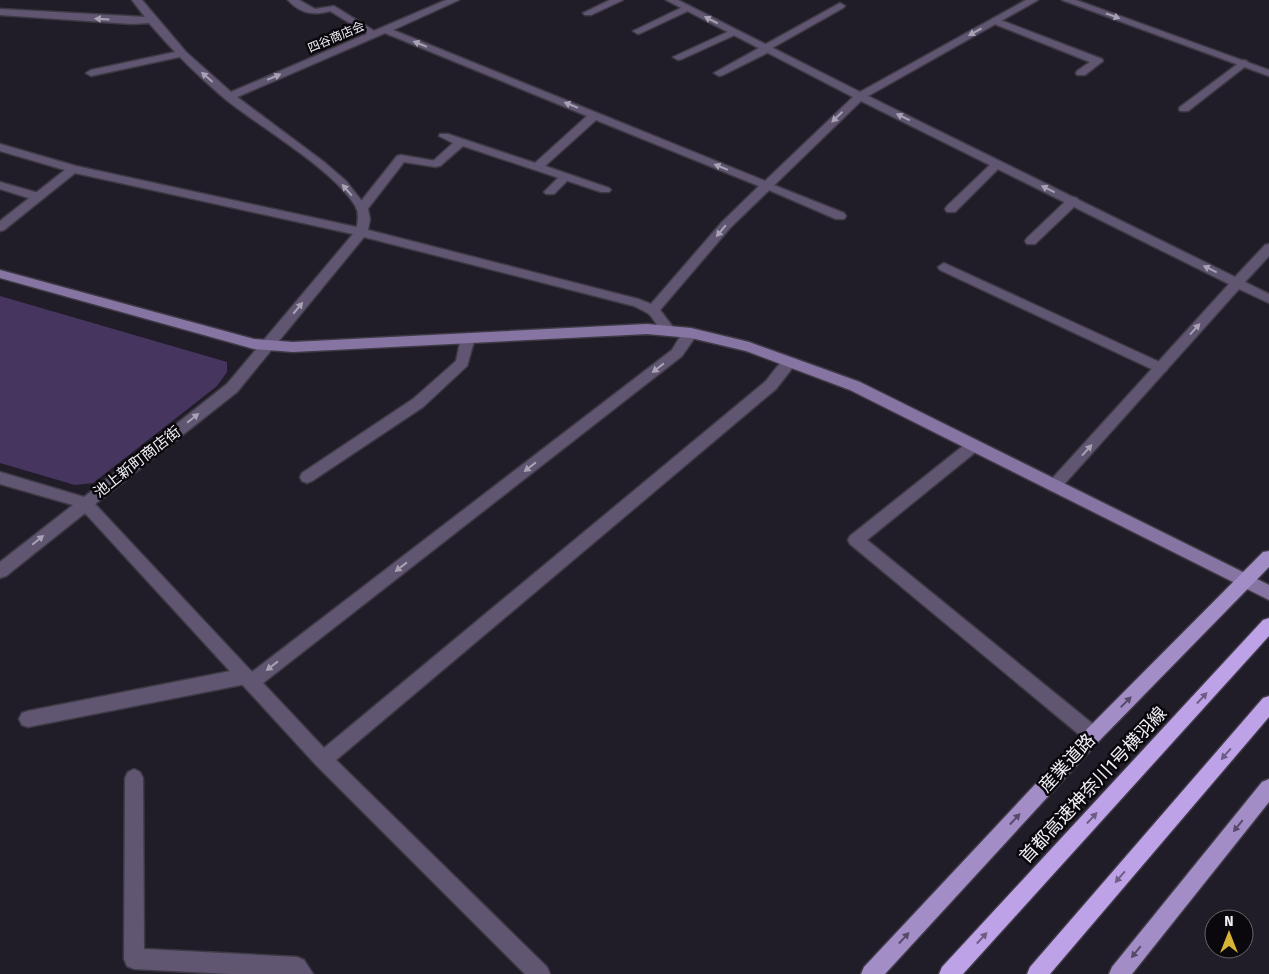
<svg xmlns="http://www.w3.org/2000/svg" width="1269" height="974" viewBox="0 0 1269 974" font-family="'Fira Sans','Noto Sans JP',sans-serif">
<rect width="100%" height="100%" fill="#211d28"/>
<path fill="#46355e" d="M0,296L227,362V372L217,386L93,483L75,485L0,463Z"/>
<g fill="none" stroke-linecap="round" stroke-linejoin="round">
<defs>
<g id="lane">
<path d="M288,0H299L315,9L334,6L379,34L377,36H371L330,11C313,16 300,13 288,0Z"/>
<path d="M610,0H623L591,15H585L583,13Z"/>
<path d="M840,3L845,6L843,8L772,48L771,51L723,75L719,76L714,73Z"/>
<path d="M687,5L690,6V10L641,33L638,34L633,31Z"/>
<path d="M995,18L1102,59L1103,61L1085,75H1077L1076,73L1077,71L1090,62L992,23V19Z"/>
<path d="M734,29L739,32L737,34L682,59L678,60L673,57Z"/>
<path d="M180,51L184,52V56L91,76L86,73L91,70Z"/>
<path d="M1243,60L1247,61V65L1188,111H1180L1179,109L1180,107Z"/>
<path d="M401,155L436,161L442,164L436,167L404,162L366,211H358L356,208L358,205L397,156Z"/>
<path d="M997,161L1001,162L1003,164L955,212H947L945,209L947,206L993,162Z"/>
<path d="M565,174L569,175L571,177L554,194H546L544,192L561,175Z"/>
<path d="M0,182L42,194L44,197L38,201L0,189Z"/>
<path d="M766,182L844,213L846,216L844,219H836L762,187L760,185L762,183Z"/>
<path d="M1073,197L1077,198L1079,201L1077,204L1035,244H1027L1025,241L1027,238L1069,198Z"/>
<path d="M944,263L1166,365L1168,368L1166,371H1156L940,270L938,267Z"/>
<path d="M468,333L473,335L475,338L467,366L423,407L312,481L307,483L302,481L300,477L302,473L413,399L456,361L461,338L463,335Z"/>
<path d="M246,668L252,671L255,676L252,681L246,684L28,727L22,725L19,719L22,713L28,711Z"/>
<path d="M134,769L140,772L143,778L144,949L297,957L304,960L313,974H231L134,969L127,966L124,959L125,778L128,772Z"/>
</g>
<g id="street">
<path d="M132,0H142L186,52L231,92L446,0H459L393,30L765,181L853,97L666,0H678L860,92L1026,0H1038L868,96L1235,277L1265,245L1269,244V256L1245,282L1269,294V303L1239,289L1059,490L1054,492L1049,490L1047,486L1049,482L1229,284L861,101L730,228L660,310L676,331L674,334C661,338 657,322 649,314C645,311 639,309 634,306L364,237L237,392L95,504L252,672L672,350C678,341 684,326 696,330L698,333L682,356L263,683L324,748L766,381C773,373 782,355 795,359L797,362L776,389L336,760L547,967L550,974H525L317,766L85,513L6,576L0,578V562L73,505L0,484V472L84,497L227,384L353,234L75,173L4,230L0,231V221L65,170L0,151V144L76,166L356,227L357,226C358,220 359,213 356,207C335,170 258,126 224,98C198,76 172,50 149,23L132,24L0,15V9L145,17ZM385,33L587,116L535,163L448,134H440L439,136L453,143L432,162L430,164L432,166H440L463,146L601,192H609L611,190L609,188L545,166L596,120L759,186L722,222L651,304L638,299L368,230L370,219L368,209L346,181L324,162L237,97Z"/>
<path d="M1062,0H1076L1269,70V76Z"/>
<path d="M973,441L978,442L980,446L978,450L867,540L1099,729L1102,735L1099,741L1093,743L1087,741L850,544L848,540L850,536L968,442Z"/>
</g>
<path id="secondary" d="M0,270L254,339L293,342L647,324L691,328L749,342L860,382L1269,585V600L850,390L746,351L691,338L647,334L293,352L254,349L0,278Z"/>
<g id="primary">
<path d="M1269,551V567L1099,741L885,974H861L864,967L1087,729L1263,552Z"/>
<path d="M1269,779V802L1132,974H1109L1112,967L1262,782Z"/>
</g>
<g id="highway">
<path d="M1269,618V636L963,974H939L942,967L1263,620Z"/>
<path d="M1269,696V717L1050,974H1027L1030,967L1263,698Z"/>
</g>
</defs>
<use href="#lane" stroke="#3e3a45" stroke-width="3"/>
<use href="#street" stroke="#3e3a45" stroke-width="3"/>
<use href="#secondary" stroke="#3e3a45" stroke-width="3"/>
<use href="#primary" stroke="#3e3a45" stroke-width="3"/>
<use href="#highway" stroke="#3e3a45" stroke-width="3"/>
<use href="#lane" fill="#615672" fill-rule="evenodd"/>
<use href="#street" fill="#615672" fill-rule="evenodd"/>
<use href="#secondary" fill="#8675a2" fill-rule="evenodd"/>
<use href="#primary" fill="#a38dc6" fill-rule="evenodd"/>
<use href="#highway" fill="#bea2e8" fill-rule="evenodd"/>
</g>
<defs><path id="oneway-solid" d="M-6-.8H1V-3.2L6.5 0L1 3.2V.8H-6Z" transform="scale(1.25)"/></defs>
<g fill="#a9a2b4">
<use href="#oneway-solid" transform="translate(1113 16) rotate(20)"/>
<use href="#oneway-solid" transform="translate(102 19) rotate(-176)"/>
<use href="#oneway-solid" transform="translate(711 20) rotate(-153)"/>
<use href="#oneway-solid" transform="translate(975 32) rotate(151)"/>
<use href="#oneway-solid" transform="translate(420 44) rotate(-158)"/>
<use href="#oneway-solid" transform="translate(207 77) rotate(-139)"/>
<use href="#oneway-solid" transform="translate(274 77) rotate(-23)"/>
<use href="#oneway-solid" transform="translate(571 105) rotate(-158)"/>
<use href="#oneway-solid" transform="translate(837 117) rotate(136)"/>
<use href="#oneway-solid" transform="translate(903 117) rotate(-154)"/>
<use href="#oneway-solid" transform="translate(721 167) rotate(-158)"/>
<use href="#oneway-solid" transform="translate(1048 189) rotate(-154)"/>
<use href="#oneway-solid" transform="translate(347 190) rotate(-131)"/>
<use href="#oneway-solid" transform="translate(721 231) rotate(130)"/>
<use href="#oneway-solid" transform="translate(1210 269) rotate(-154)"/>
<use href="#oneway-solid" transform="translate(298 308) rotate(-50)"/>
<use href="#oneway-solid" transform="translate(1195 329) rotate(-48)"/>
<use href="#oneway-solid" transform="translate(658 368) rotate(142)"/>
<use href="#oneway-solid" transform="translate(193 418) rotate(-38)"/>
<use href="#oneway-solid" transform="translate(1087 450) rotate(-48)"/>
<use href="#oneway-solid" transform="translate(530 467) rotate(142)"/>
<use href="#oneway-solid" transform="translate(38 540) rotate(-39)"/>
<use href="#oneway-solid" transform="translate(401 567) rotate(142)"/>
<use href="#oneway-solid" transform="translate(272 666) rotate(142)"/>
</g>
<g fill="#6d5d85">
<use href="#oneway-solid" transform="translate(1202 698) rotate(-47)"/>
<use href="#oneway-solid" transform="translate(1226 754) rotate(131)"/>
<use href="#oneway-solid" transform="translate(1092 818) rotate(-47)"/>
<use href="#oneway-solid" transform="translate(1120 877) rotate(131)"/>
<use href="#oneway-solid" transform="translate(982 938) rotate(-47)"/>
</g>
<g fill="#564a6a">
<use href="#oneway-solid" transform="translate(1126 702) rotate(-45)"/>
<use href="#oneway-solid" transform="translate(1015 819) rotate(-47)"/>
<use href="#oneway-solid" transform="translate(1238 826) rotate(129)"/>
<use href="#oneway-solid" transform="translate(904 938) rotate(-47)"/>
<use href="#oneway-solid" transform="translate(1136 952) rotate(129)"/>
</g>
<g text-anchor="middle" stroke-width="5" stroke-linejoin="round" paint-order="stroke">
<g font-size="12" fill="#f1eff6" stroke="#0a080d">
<text transform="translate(336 37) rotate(-23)" y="4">四谷商店会</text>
</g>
<g font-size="15" fill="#f1eff6" stroke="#0a080d">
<text transform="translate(137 462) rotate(-38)" y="5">池上新町商店街</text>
</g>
<g font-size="18" fill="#f1eff6" stroke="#0a080d">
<text transform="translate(1067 763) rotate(-47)" y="6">産業道路</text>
<text transform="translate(1093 785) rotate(-47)" y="6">首都高速神奈川1号横羽線</text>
</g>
</g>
<g transform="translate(1229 934)"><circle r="24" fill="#0a080d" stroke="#66646a"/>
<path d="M0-4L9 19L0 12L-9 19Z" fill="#d8b434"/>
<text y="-8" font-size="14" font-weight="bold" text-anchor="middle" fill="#f1eff6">N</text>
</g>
</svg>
